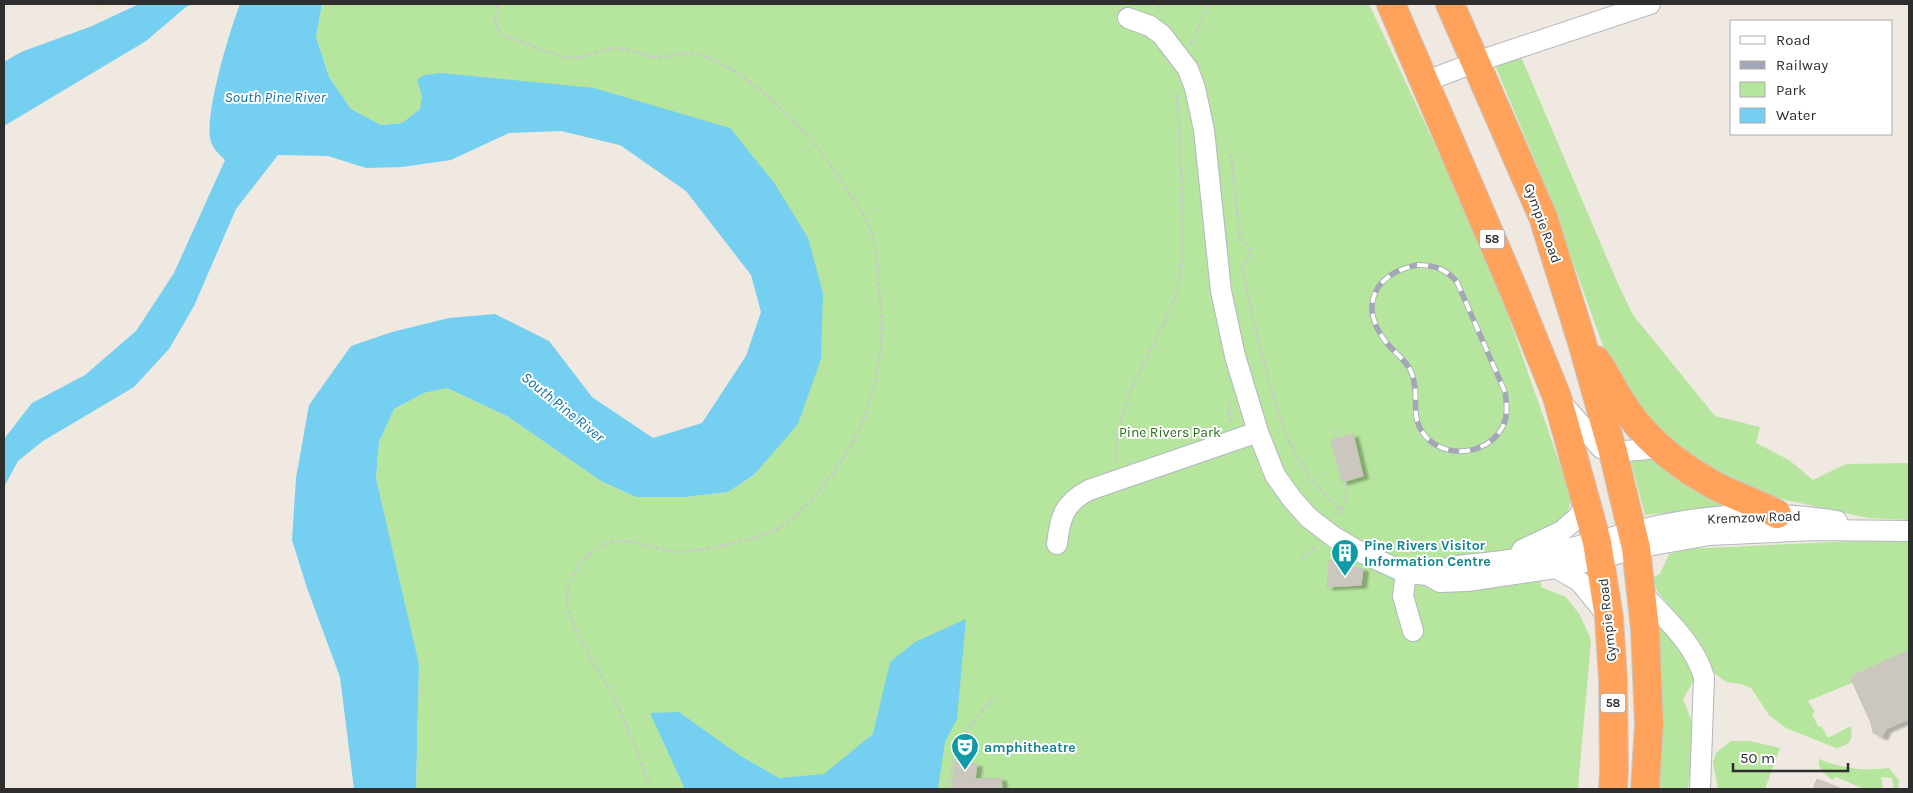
<svg xmlns="http://www.w3.org/2000/svg" width="1913" height="793" viewBox="0 0 1913 793" font-family="Karla,sans-serif">
<defs>
<filter id="shadow"><feDropShadow dx="5.5" dy="3" stdDeviation="1" flood-color="#0004"/></filter>
</defs>
<rect width="100%" height="100%" fill="#efe9e1"/>
<path fill="#f0e6d1" d="M91,4H115L98,12L91,7Z"/>
<g fill="#b6e59e">
<path d="M322,4H1369L1488,258L1571,496C1569,524 1558,523 1536,535L1541,587L1566,597L1580,615L1591,640L1578,789H416L419,664L376,478L379,442L394,409L424,393L447,388L507,416L601,481L636,497H685L728,492L755,475L775,184L422,96L420,109L402,123L381,125L351,109L329,77L316,37Z"/>
<path d="M1522,59L1618,284L1633,315L1715,416L1760,427L1756,443L1789,460L1813,480L1846,464L1909,463V520L1868,518L1750,492L1677,452L1629,400L1611,368L1545,185L1495,65L1505,60Z"/>
<path d="M1648,458L1660,460L1730,507L1645,515L1631,462L1634,460Z"/>
<path d="M1854,541L1909,542V650L1850,677L1852,683L1808,701L1815,712L1812,714L1818,726L1822,727L1828,738L1851,726C1853,738 1851,746 1836,748L1786,728L1769,715L1751,688L1741,684L1726,682L1709,669L1667,603L1657,591L1653,577L1660,574L1669,554L1684,549Z"/>
<path d="M1656,620L1680,643L1695,678L1683,699L1695,730L1688,789H1658L1661,773L1659,640Z"/>
<path d="M1731,741H1750L1780,748L1765,789H1718L1713,762L1716,753Z"/>
<path d="M1819,759C1844,769 1862,771 1889,768L1899,780L1898,789H1894L1892,778L1881,777L1883,789H1864L1836,777L1832,780C1825,774 1817,769 1819,759Z"/>
</g>
<g fill="#75cff0">
<path d="M139,4H193L186,7L146,41L4,126V62L21,52L92,26Z"/>
<path d="M240,4H322L316,37L329,77L351,109L381,125L402,123L420,109L422,96L417,80L424,75L441,73L594,88L730,128L775,184L808,238L823,293L821,359L798,424L754,475L728,492L685,497H636L601,481L507,416L447,388L424,393L394,409L379,442L376,478L419,664L416,789H354L340,677L307,588L292,540L296,478L309,405L351,346L392,332L449,318L495,314L549,341L592,397L653,438L702,423L746,356L761,312L751,275L686,191L620,145L561,131L509,133L451,160L402,167L366,168L328,156L278,155L236,209L194,306L169,349L134,387L43,441L18,461L4,487V439L32,403L85,375L136,331L174,273L225,160C219,154 214,150 211,142C203,117 230,30 240,4Z"/>
<path d="M966,619L957,719L945,742L938,789H685L650,713L679,712L739,755L779,778L824,774L873,734L890,662L915,642Z"/>
</g>
<g fill="#cbc7bf" stroke="#cbc5ba" filter="url(#shadow)">
<path d="M1353,434L1363,476L1342,482L1331,440Z"/>
<path d="M1329,560L1363,569L1361,585L1327,587Z"/>
<path d="M1909,650V719L1886,729L1882,737L1873,733L1871,723L1850,677Z"/>
<path d="M955,763L977,764L975,779L1001,778L1002,789H952Z"/>
<path d="M1817,779L1842,789H1813Z"/>
</g>
<g fill="none" stroke-linecap="round" stroke-linejoin="round">
<defs>
<g id="minor">
<path d="M1128,18L1150,26L1162,35L1188,69L1195,88L1204,130L1221,291L1235,356L1258,432L1275,475L1292,499L1309,518L1334,537L1358,551L1406,573L1428,575L1440,582L1467,581L1556,568L1600,559L1636,548L1709,535L1814,530L1909,531"/>
<path d="M1424,82L1476,62L1650,4"/>
<path d="M1560,401L1601,448L1613,452L1661,448"/>
<path d="M1057,544C1060,517 1064,503 1089,490L1258,432"/>
<path d="M1522,550L1562,531L1578,517L1587,502"/>
<path d="M1556,568L1579,581L1607,615"/>
<path d="M1406,573L1403,596L1413,631"/>
<path d="M1428,575C1450,564 1471,565 1495,562C1511,560 1528,557 1544,554C1584,547 1622,533 1662,525C1721,513 1778,511 1837,521"/>
<path d="M1641,592C1665,618 1694,643 1704,677L1700,789"/>
</g>
<g id="highway">
<path d="M1391,4L1515,293L1557,397L1597,542L1609,617L1613,680L1614,771L1613,789"/>
<path d="M1450,4L1543,217L1581,339L1613,452L1636,548L1645,629L1649,724L1645,789"/>
<path d="M1596,360C1606,374 1613,389 1622,403C1641,435 1675,463 1707,481C1729,495 1754,501 1777,514"/>
</g>
</defs>
<use href="#minor" stroke="#b4b7c1" stroke-width="22"/>
<use href="#highway" stroke="#c9c9c9" stroke-width="30"/>
<g stroke="#c9c9c9" stroke-width="2.5" stroke-dasharray="4 2.5" stroke-linecap="butt">
<path d="M498,4C495,16 493,25 502,35L561,56C584,62 593,51 613,48C626,47 640,55 653,57C669,58 686,50 700,55C733,65 759,88 783,111C811,136 830,163 850,194C859,207 868,220 872,235C877,253 878,271 879,288C880,306 883,324 881,342C877,399 855,450 818,492C807,505 793,520 779,528C759,539 691,555 669,551C651,548 629,537 611,542C591,548 573,568 568,588C560,617 599,669 613,696C628,726 639,758 651,789"/>
<path d="M1158,4L1159,12"/>
<path d="M1191,44L1209,4"/>
<path d="M1231,154L1240,239C1252,247 1254,256 1242,265C1249,303 1258,340 1268,377C1282,431 1298,474 1342,511"/>
<path d="M1231,422L1228,404L1232,403"/>
<path d="M1336,430C1337,435 1335,440 1335,446C1337,473 1359,492 1336,517"/>
<path d="M1117,463C1112,405 1152,354 1173,303C1184,273 1183,243 1182,212C1182,172 1179,132 1177,92"/>
<path d="M1302,558L1318,545"/>
<path d="M948,789C950,779 951,768 954,759C960,741 981,709 995,698"/>
</g>
<use href="#minor" stroke="#fff" stroke-width="20"/>
<use href="#highway" stroke="#ffa35c" stroke-width="28"/>
<defs>
<path id="rail" d="M1417,265C1435,265 1446,269 1457,282L1505,392C1507,404 1508,415 1503,426C1490,453 1450,460 1428,439C1407,418 1421,398 1412,374C1407,360 1395,354 1386,342C1358,306 1374,274 1417,265Z"/>
</defs>
<use href="#rail" stroke="#a3a6b8" stroke-width="5.5"/>
<use href="#rail" stroke="#fff" stroke-width="4" stroke-dasharray="11" stroke-linecap="butt"/>
</g>
<defs>
<symbol id="building-pin" viewBox="-11 -11 22 30"><path d="M0 17L-7.5 6A9.5 9.5 0 1 1 7.5 6Z" fill="#0f9aa8" stroke="#fff"/><path d="M-4-6H4V6H1V3H-1V6H-4ZM-2.5-4.3h1.7v1.8h-1.7ZM.8-4.3h1.7v1.8H.8ZM-2.5-1h1.7V.8h-1.7ZM.8-1h1.7V.8H.8Z" fill="#fff"/></symbol>
<symbol id="theatre-pin" viewBox="-11 -11 22 30"><path d="M0 17L-7.5 6A9.5 9.5 0 1 1 7.5 6Z" fill="#0f9aa8" stroke="#fff"/><path d="M-5-5.5Q0-4 5-5.5V0Q5 5 0 6Q-5 5-5 0ZM-3.3-2.5H-1v1.5H-3.3ZM1-2.5H3.3v1.5H1ZM-2.8 1Q0 5.5 2.8 1Z" fill="#fff"/></symbol>
</defs>
<g fill-rule="evenodd">
<use href="#building-pin" x="1329" y="537" width="32" height="43"/>
<use href="#theatre-pin" x="949" y="731" width="32" height="43"/>
</g>
<g text-anchor="middle" stroke-width="4" stroke-linejoin="round" paint-order="stroke">
<g fill="#fff" stroke="#6d6d6d" stroke-width="1">
<rect x="1479.5" y="229.5" width="25" height="19" rx="4"/>
<rect x="1600.5" y="693.5" width="25" height="19" rx="4"/>
</g>
<g font-size="12" font-weight="bold" fill="#2e2e2e">
<text x="1492" y="243">58</text>
<text x="1613" y="707">58</text>
</g>
<g font-size="14" fill="#2e2e2e" stroke="#fff">
<text transform="translate(1543 223) rotate(70)" y="5">Gympie Road</text>
<text transform="translate(1754 517) rotate(-2)" y="5">Kremzow Road</text>
<text transform="translate(1607 620) rotate(-96)" y="5">Gympie Road</text>
</g>
<g font-size="14" fill="#2c6e1b" stroke="#fff">
<text x="1170" y="437">Pine Rivers Park</text>
</g>
<g font-size="14" font-weight="bold" fill="#0d838f" stroke="#fff" text-anchor="start">
<text x="1364" y="550">Pine Rivers Visitor<tspan x="1364" dy="16">Information Centre</tspan></text>
<text x="984" y="752">amphitheatre</text>
</g>
<g font-size="15" font-style="italic" fill="#0d6fa3" stroke="#fff">
<text x="275" y="102">South Pine River</text>
<text transform="translate(563 407) rotate(39)" y="5">South Pine River</text>
</g>
</g>
<rect width="1913" height="793" fill="none" stroke="#2e2e2e" stroke-width="10"/>
<rect x="1730" y="20" width="162" height="115" fill="#ffffff" stroke="#ababab"/>
<rect x="1740" y="36" width="25" height="8" fill="#ffffff" stroke="#ababab"/>
<text x="1776" y="45" font-size="15" fill="#2e2e2e">Road</text>
<rect x="1740" y="61" width="25" height="8" fill="#a3a6b8" stroke="#ababab"/>
<text x="1776" y="70" font-size="15" fill="#2e2e2e">Railway</text>
<rect x="1740" y="82" width="25" height="15" fill="#b6e59e" stroke="#ababab"/>
<text x="1776" y="95" font-size="15" fill="#2e2e2e">Park</text>
<rect x="1740" y="108" width="25" height="15" fill="#75cff0" stroke="#ababab"/>
<text x="1776" y="120" font-size="15" fill="#2e2e2e">Water</text>
<path d="M1733 763v8h115v-8" fill="none" stroke="#2e2e2e" stroke-width="2.5"/>
<text x="1740" y="763" font-size="15" fill="#2e2e2e" stroke="#ffffff" stroke-width="4" paint-order="stroke">50 m</text>
</svg>
